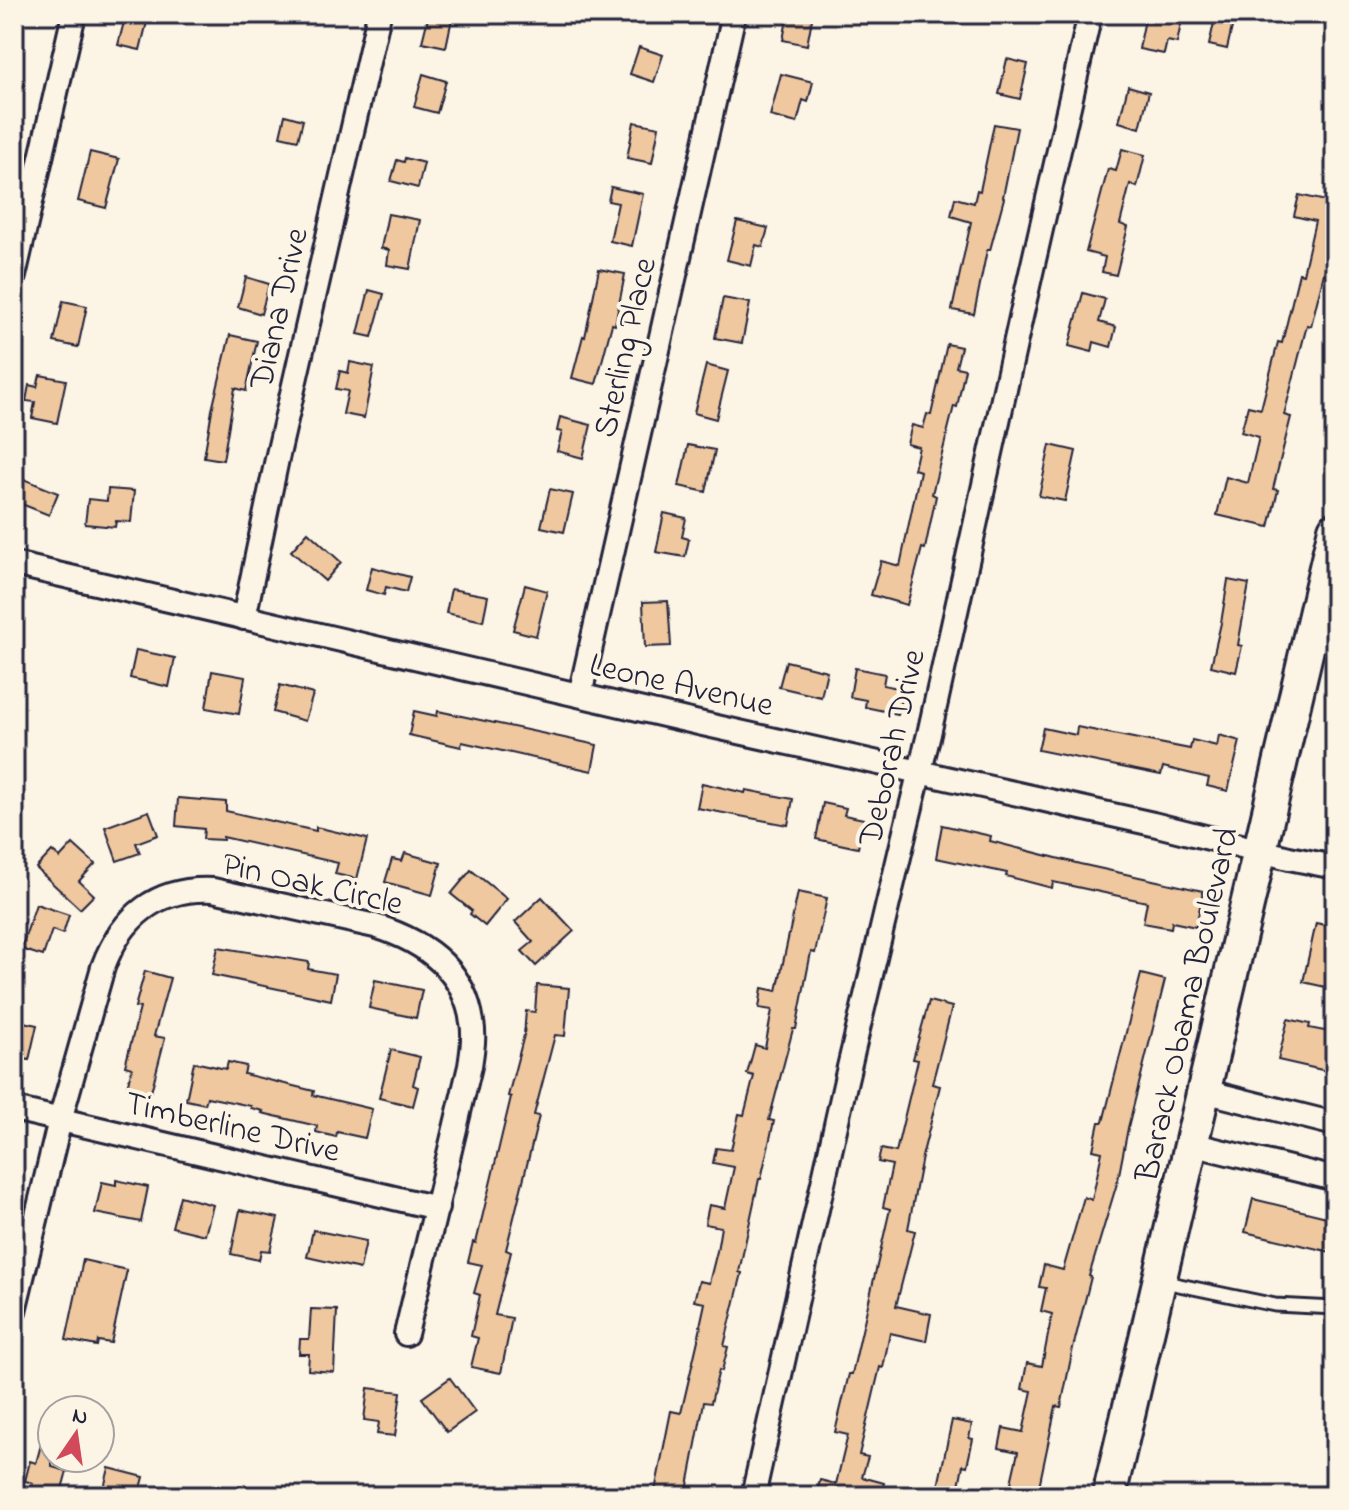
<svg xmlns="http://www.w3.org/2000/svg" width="1349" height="1510" viewBox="0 0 1349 1510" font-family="'Indie Flower',sans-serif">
<rect width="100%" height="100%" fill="#fcf5e5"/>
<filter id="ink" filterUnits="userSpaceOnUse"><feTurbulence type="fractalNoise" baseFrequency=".0125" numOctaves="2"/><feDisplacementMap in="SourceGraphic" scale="16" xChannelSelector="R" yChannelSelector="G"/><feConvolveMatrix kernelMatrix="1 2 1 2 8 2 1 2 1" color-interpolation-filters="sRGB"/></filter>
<g filter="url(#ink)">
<g fill="#efc89f" stroke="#22223b" stroke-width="2">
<path d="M126,14H149L140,50L118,45Z"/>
<path d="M429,14H453L446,47L422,42Z"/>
<path d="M788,14H813L807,45L783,40Z"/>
<path d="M1146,14H1183L1177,43L1167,41L1164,54L1139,49Z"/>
<path d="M1216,14H1235L1227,49L1209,45Z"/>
<path d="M639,47L663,55L654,82L630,74Z"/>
<path d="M1007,59L1028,64L1020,99L999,94Z"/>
<path d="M423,74L446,81L437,113L414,107Z"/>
<path d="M781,74L813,82L808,102L803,100L797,123L770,116Z"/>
<path d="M1128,86L1149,92L1140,128L1119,122Z"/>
<path d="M285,115L303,120L298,140L280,136Z"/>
<path d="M634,122L659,127L652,163L627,158Z"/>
<path d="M994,124L1017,128L1003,197L1004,198L990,250H987L974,314L952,310L971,222L951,216L955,198L974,203L977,190L980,191Z"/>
<path d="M1122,149L1145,155L1137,187L1130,184L1120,224L1128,227L1116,275L1102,272L1105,257L1086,252L1108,169L1116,171Z"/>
<path d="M90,152L119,159L106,208L78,201Z"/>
<path d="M405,158L424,163L418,188L391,181L397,160L404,162Z"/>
<path d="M611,187L643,194L632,246L610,241L618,203L608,201Z"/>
<path d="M1299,195L1335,203V255L1329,253L1311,326L1307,325L1284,415L1291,417L1273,489L1278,490L1269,527L1217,515L1226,477L1248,483L1259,437L1241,432L1248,406L1261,409L1278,342L1282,343L1299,273L1303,274L1315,221L1294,216Z"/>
<path d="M388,214L420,220L410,269L387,265L389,250L381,248Z"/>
<path d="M737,221L768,228L763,247L756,245L751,266L727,260Z"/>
<path d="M599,269L625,274L615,325L612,324L596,384L572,378L583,336L585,337Z"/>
<path d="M246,277L269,284L261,314L238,307Z"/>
<path d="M369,290L384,294L372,337L358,334Z"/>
<path d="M1083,293L1105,299L1099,322L1116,327L1111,347L1094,342L1092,352L1069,346Z"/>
<path d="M723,298L750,303L742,343L715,338Z"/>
<path d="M63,301L87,306L78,347L54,342Z"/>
<path d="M230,335L257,341L246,391L235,388L223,460L204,457L212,410Z"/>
<path d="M947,344L961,347L956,367L965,369L957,407L954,406L932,494L936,496L925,549L922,548L907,605L871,595L881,561L900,566L920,471L914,469L919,447L907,444L912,425L923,428L927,414L931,415Z"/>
<path d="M350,362L374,367L364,418L343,414L348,391L336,389L340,371L348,373Z"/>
<path d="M706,365L728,371L716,419L694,413Z"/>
<path d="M40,375L66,380L57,423L32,418L35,402L26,401L29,385L37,387Z"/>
<path d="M560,417L591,425L583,458L557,451L562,432L557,431Z"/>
<path d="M688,445L715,450L706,492L679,486Z"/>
<path d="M1050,445L1076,451L1065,501L1039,496Z"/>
<path d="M21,478L58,493L49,515L14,501V496Z"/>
<path d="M108,489L134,491L131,522L116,521L115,527L85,524L88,499L107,501Z"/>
<path d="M550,489L573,494L564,532L541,527Z"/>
<path d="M664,513L686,518L682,537L689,539L685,557L656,552Z"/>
<path d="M308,532L341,562L325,581L291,551Z"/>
<path d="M372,567L410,577L406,592L386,587L384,595L366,590Z"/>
<path d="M1228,580L1249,584L1238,645L1242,646L1236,672L1211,666L1221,623Z"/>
<path d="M525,585L547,591L536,636L513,630Z"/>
<path d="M451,589L488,596L483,621L446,613Z"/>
<path d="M668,601L671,646L645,647L643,602Z"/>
<path d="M136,650L175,658L169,687L130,678Z"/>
<path d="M786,661L827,671L821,697L779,687Z"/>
<path d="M855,668L885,674L883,685L903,689L898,714L865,707L866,700L850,697Z"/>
<path d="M212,671L245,677L239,714L206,708Z"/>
<path d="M280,685L313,694L305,721L273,712Z"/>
<path d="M414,711L437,716L438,711L597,745L592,771L462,742L461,747L409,735Z"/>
<path d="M1077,727L1190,749L1192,740L1217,746L1219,735L1240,741L1228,791L1207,786L1209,778L1163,767L1161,775L1038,750L1043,728L1076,735Z"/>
<path d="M702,783L745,793L746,790L793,799L788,825L697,808Z"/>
<path d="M178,798L226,802V811L316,831V827L367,839L357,879L335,874L338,863L223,837V840L203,839L204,829L176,826Z"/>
<path d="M823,803L846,808L844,815L864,819L858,848L816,839Z"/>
<path d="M149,811L158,835L136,843L140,853L117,861L105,827Z"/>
<path d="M942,825L991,836L990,841L1080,864L1203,891L1196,927L1172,922L1171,928L1143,923L1147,902L1053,882L1052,888L1006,876L1007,873L936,858Z"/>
<path d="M73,844L95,864L79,881L94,895L80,909L36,868L52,851L60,858Z"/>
<path d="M405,853L441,863L432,895L385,882L392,859L402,861Z"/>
<path d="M471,870L507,899L485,926L470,914L472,911L451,894Z"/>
<path d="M798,892L827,898L815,953L811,952L796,1029H793L769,1120L774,1121L761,1179H759L739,1272L742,1273L724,1346L728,1347L722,1371L719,1370L711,1403L704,1402L686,1496H654L671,1411L681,1413L701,1327L700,1326L705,1303L694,1301L699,1281L709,1283L717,1251L721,1227L705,1224L709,1205L725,1208L734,1167L713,1163L716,1148L731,1150L739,1114L744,1115L754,1076L747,1074L755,1045L765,1048L772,1010L759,1008L762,988L777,991Z"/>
<path d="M542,897L574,931L536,966L522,951L533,942L515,922Z"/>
<path d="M36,904L69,915L63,934L52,930L43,956L21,949Z"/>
<path d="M1316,923L1335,927V966L1330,988L1303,982Z"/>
<path d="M218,947L309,962L308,969L336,974L331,1000L212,975Z"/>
<path d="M145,971L170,978L154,1036L165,1038L151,1092L127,1087L132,1068L125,1066L140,1008L135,1007Z"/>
<path d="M1141,974L1165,980L1128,1128L1118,1180L1089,1276L1091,1277L1073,1348L1061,1407L1056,1406L1037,1496H1008L1018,1452L999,1448L1003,1428L1023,1432L1032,1391L1022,1389L1027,1363L1042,1366L1052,1314L1041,1311L1046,1288L1039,1287L1044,1265L1063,1270L1084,1197L1092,1200L1102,1152L1093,1150L1099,1122H1103Z"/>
<path d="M375,980L422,990L416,1018L369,1008Z"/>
<path d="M537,985L569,988L565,1036L555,1035L534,1115L539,1116L506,1250L511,1252L495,1315L512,1318L501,1373L471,1367L478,1338L471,1336L480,1295L474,1293L482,1265L468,1262L473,1242L476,1243L511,1097L508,1096L524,1035L526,1011L535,1012Z"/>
<path d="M929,1001L952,1007L932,1084L940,1086L922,1157L908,1229L915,1231L896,1306L931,1314L926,1341L890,1333L883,1368L880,1367L859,1455L868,1457L862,1477L884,1483L881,1496H816L820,1480L836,1484L848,1435L835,1432L849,1374H852L890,1209L883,1207L892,1165L878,1162L881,1149L896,1152L918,1060L913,1059Z"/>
<path d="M1288,1019L1310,1024L1309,1028L1335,1033V1052L1331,1072L1278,1060Z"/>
<path d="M19,1021L37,1025L29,1060L14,1057V1027L17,1028Z"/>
<path d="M391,1050L420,1057L413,1085L418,1087L413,1106L379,1098Z"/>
<path d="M194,1062L226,1069L228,1062L246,1066L244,1074L314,1091L313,1095L372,1109L365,1138L337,1132L336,1137L316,1132L317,1126L262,1113L263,1111L251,1108V1106L207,1097L205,1104L186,1100Z"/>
<path d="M116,1180L148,1187L141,1222L95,1213L102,1182L116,1185Z"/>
<path d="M180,1196L213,1205L205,1235L172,1227Z"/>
<path d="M1253,1199L1335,1219V1253L1245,1232Z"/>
<path d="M240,1210L278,1218L270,1251L261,1250L259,1260L231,1254Z"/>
<path d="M313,1230L366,1241L360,1269L307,1257Z"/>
<path d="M83,1260L127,1270L111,1343L98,1341L97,1346L66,1340Z"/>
<path d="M311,1309L337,1310L334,1372L308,1370L309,1354H299L300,1339H309Z"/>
<path d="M450,1378L475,1412L447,1432L422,1398Z"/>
<path d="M368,1388L401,1392L395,1436L377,1434L379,1422L364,1420Z"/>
<path d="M952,1420L972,1424L969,1438L973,1439L967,1466L963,1465L957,1496H936Z"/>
<path d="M47,1423H52V1467L67,1471L60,1496H29L33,1483L25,1481L30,1461L36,1463Z"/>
<path d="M109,1468L144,1477L139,1496H102Z"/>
</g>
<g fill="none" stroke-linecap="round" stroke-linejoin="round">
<defs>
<path id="service" d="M1160,1281L1275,1305L1335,1308"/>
<g id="minor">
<path d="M14,276L74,14"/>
<path d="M14,564L703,724L1153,824L1289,858L1335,867"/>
<path d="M244,618L277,459L379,14"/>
<path d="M580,695L734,14"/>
<path d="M1204,1091L1335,1124"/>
<path d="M14,1109L437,1208"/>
<path d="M1191,1144L1335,1179"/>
<path d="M14,1311L60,1120L103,967C122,916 157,887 213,890L375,926C424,941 464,969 472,1022C475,1037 472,1052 470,1066L406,1334"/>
<path d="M753,1496L846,1080L908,819L929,734L1021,317L1090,14"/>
</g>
<path id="secondary" d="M1109,1496L1335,529"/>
</defs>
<use href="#service" stroke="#22223b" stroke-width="17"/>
<use href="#minor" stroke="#22223b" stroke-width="28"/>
<use href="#secondary" stroke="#22223b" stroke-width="38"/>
<use href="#service" stroke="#fcf5e5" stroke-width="11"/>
<use href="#minor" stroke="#fcf5e5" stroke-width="22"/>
<use href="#secondary" stroke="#fcf5e5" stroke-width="32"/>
</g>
</g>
<g text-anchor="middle" stroke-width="8" stroke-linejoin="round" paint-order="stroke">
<g font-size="34" fill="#22223b" stroke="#fcf5e5">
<text transform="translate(277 308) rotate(-77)" y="12">Diana Drive</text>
<text transform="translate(623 347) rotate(-77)" y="12">Sterling Place</text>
<text transform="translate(682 683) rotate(13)" y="12">Leone Avenue</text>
<text transform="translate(890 747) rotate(-77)" y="12">Deborah Drive</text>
<text transform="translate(313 882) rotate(13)" y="12">Pin Oak Circle</text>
<text transform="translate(1185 1004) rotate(-77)" y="12">Barack Obama Boulevard</text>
<text transform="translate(233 1125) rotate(13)" y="12">Timberline Drive</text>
</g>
</g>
<rect width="1349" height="1510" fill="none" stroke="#fcf5e5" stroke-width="48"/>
<rect x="24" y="24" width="1301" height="1462" fill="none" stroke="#22223b" stroke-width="3" filter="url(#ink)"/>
<g transform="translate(76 1434) rotate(13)"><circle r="38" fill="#fcf5e5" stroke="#a5a1a1" stroke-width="2"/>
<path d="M0-6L14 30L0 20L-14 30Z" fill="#d1495b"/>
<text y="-12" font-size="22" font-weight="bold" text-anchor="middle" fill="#22223b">N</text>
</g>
</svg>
